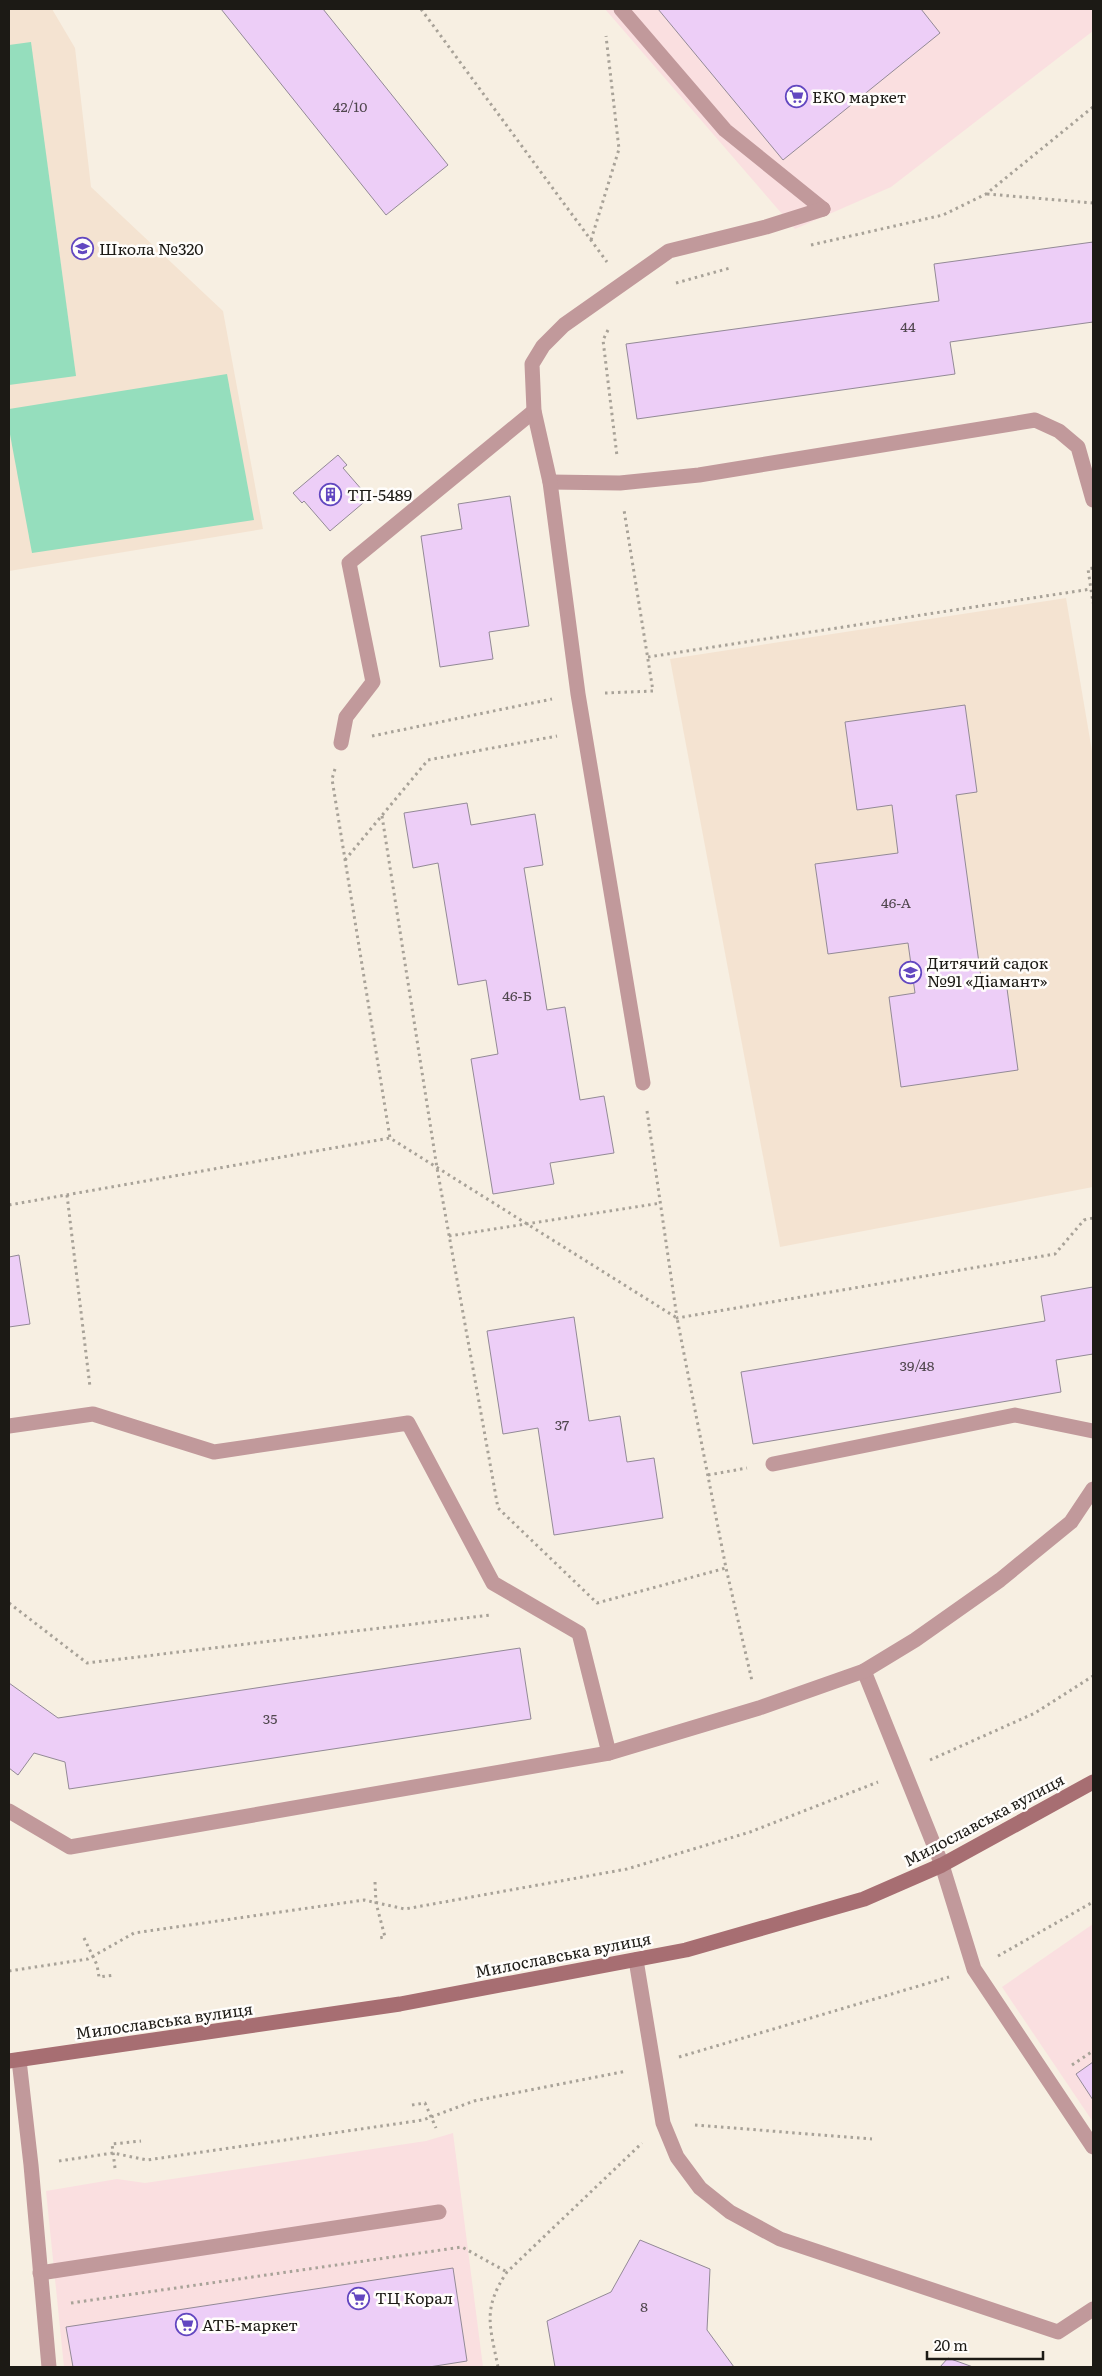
<svg xmlns="http://www.w3.org/2000/svg" width="1102" height="2376" viewBox="0 0 1102 2376" font-family="Literata,serif">
<rect width="100%" height="100%" fill="#f7efe2"/>
<g fill="#fadfe0">
<path d="M605,9H1093V31L891,187L795,229Z"/>
<path d="M1093,1924V2122L1002,1987Z"/>
<path d="M453,2133L483,2367H64L46,2191L117,2179L145,2183L426,2141Z"/>
</g>
<g fill="#f4e3d1">
<path d="M9,9H52L75,48L91,187L223,311L263,529L9,571Z"/>
<path d="M1066,598L1093,757V1187L780,1247L670,659Z"/>
</g>
<g fill="#95debd">
<path d="M31,42L76,376L9,385V45Z"/>
<path d="M227,374L254,520L32,553L9,429V409Z"/>
</g>
<g fill="#edcef7" stroke="#938a96">
<path d="M221,9H323L448,165L386,215Z"/>
<path d="M658,9H921L940,33L783,160Z"/>
<path d="M1093,242V322L950,342L955,374L637,419L626,344L939,301L934,264Z"/>
<path d="M338,455L347,465L343,468L369,498L330,531L304,501L302,503L293,493Z"/>
<path d="M510,496L529,626L489,632L493,659L440,667L421,536L462,529L458,504Z"/>
<path d="M965,705L977,792L956,795L982,985L1006,981L1018,1070L901,1087L889,997L915,993L908,943L828,954L815,864L898,853L892,805L857,810L845,722Z"/>
<path d="M467,803L471,825L535,814L543,865L524,868L547,1010L565,1007L580,1100L604,1096L614,1153L550,1163L554,1184L493,1194L471,1059L498,1054L486,980L458,985L438,863L413,868L404,813Z"/>
<path d="M19,1255L30,1324L9,1327V1257Z"/>
<path d="M1093,1287V1354L1056,1360L1061,1392L753,1444L741,1372L1045,1321L1041,1296Z"/>
<path d="M574,1317L589,1421L620,1416L627,1462L654,1458L663,1518L554,1535L538,1428L503,1434L487,1331Z"/>
<path d="M520,1648L531,1719L69,1789L65,1762L34,1753L18,1775L9,1768V1683L58,1718Z"/>
<path d="M1093,2062V2100L1076,2074Z"/>
<path d="M640,2240L710,2269L707,2330L734,2367H555L547,2321L611,2292Z"/>
<path d="M453,2268L467,2361L429,2367H73L66,2327Z"/>
<path d="M948,2358L973,2367H940Z"/>
</g>
<g fill="none" stroke-linecap="round" stroke-linejoin="round">
<g stroke="#a8a298" stroke-width="3" stroke-dasharray="2.5 4" stroke-linecap="butt">
<path d="M421,9L607,262"/>
<path d="M987,194L1093,203"/>
<path d="M591,240L619,149L606,36"/>
<path d="M811,245L943,215L986,194L1093,107"/>
<path d="M676,283L730,268"/>
<path d="M608,330L603,340L617,456"/>
<path d="M1093,568L1088,569L1093,603"/>
<path d="M648,657L1091,589"/>
<path d="M605,693L653,691L624,510"/>
<path d="M372,736L552,699"/>
<path d="M335,769L332,779L390,1138"/>
<path d="M382,816L437,1168L498,1508L597,1603L726,1568"/>
<path d="M345,860L428,760L557,736"/>
<path d="M647,1111L677,1318L1055,1254L1084,1220L1093,1218"/>
<path d="M67,1195L90,1387"/>
<path d="M9,1205L390,1138L677,1318L726,1568L752,1681"/>
<path d="M449,1236L661,1203"/>
<path d="M708,1475L747,1468"/>
<path d="M9,1603L87,1663L490,1615"/>
<path d="M930,1760L1035,1713L1093,1676"/>
<path d="M375,1882L376,1903L385,1937L378,1938"/>
<path d="M84,1938L97,1965L99,1977L115,1975"/>
<path d="M998,1956L1093,1902"/>
<path d="M9,1971L88,1959L134,1933L364,1900L405,1909L627,1869L750,1832L878,1782"/>
<path d="M679,2057L949,1977"/>
<path d="M1072,2065L1093,2051"/>
<path d="M412,2105L425,2103L436,2128"/>
<path d="M695,2125L872,2139"/>
<path d="M59,2161L113,2153L147,2160L423,2120L474,2101L627,2071"/>
<path d="M115,2168L112,2144L141,2141"/>
<path d="M71,2303L462,2247L507,2272"/>
<path d="M498,2367C490,2326 482,2309 507,2272L642,2143"/>
</g>
<g stroke="#c1999b" stroke-width="15">
<path d="M621,9L725,130L823,209"/>
<path d="M550,482L620,483L699,475L1035,420L1059,431L1078,447L1093,500"/>
<path d="M341,743L346,717L373,682L349,563L534,411"/>
<path d="M643,1083L578,694L550,482L534,411L532,364L543,346L564,325L669,251L766,227L823,209"/>
<path d="M9,1426L93,1414L214,1452L408,1423L493,1583L579,1633L609,1753"/>
<path d="M773,1464L1015,1415L1093,1431"/>
<path d="M864,1671L942,1865L974,1969L1093,2147"/>
<path d="M9,1811L70,1847L609,1753L759,1708L864,1671L915,1640L1000,1580L1071,1522L1093,1489"/>
<path d="M636,1960L663,2123L677,2157L700,2188L730,2212L780,2239L1058,2332L1093,2309"/>
<path d="M19,2060L31,2165L49,2367"/>
<path d="M40,2273L439,2212"/>
</g>
<path stroke="#a76e72" stroke-width="15" d="M9,2061L400,2004L686,1950L864,1899L942,1865L1093,1782"/>
</g>
<defs>
<symbol id="supermarket-ring" viewBox="-11 -11 22 22"><circle r="9.5" fill="#fffdfb" stroke="#6247c0" stroke-width="1.5"/><path d="M-6-5.5h2.5l.6 2H6L4.5 2H-2.5L-4.4-4H-6ZM-1.5 3.2a1.3 1.3 0 1 0 .1 0ZM3 3.2a1.3 1.3 0 1 0 .1 0Z" fill="#6247c0"/></symbol>
<symbol id="school-ring" viewBox="-11 -11 22 22"><circle r="9.5" fill="#fffdfb" stroke="#6247c0" stroke-width="1.5"/><path d="M0-5L7-2L0 1L-7-2ZM-4 1L0 2.5L4 1V4Q0 6-4 4Z" fill="#6247c0"/></symbol>
<symbol id="building-ring" viewBox="-11 -11 22 22"><circle r="9.5" fill="#fffdfb" stroke="#6247c0" stroke-width="1.5"/><path d="M-4-6H4V6H1V3H-1V6H-4ZM-2.5-4.3h1.7v1.8h-1.7ZM.8-4.3h1.7v1.8H.8ZM-2.5-1h1.7V.8h-1.7ZM.8-1h1.7V.8H.8Z" fill="#6247c0"/></symbol>
</defs>
<g fill-rule="evenodd">
<use href="#supermarket-ring" x="784" y="84" width="25" height="25"/>
<use href="#school-ring" x="70" y="236" width="25" height="25"/>
<use href="#building-ring" x="318" y="482" width="25" height="25"/>
<use href="#school-ring" x="898" y="960" width="25" height="25"/>
<use href="#supermarket-ring" x="346" y="2286" width="25" height="25"/>
<use href="#supermarket-ring" x="174" y="2312" width="25" height="25"/>
</g>
<g text-anchor="middle" stroke-width="5" stroke-linejoin="round" paint-order="stroke">
<g font-size="14" fill="#50474e">
<text x="350" y="112">42/10</text>
<text x="908" y="332">44</text>
<text x="896" y="908">46-А</text>
<text x="517" y="1001">46-Б</text>
<text x="917" y="1371">39/48</text>
<text x="562" y="1430">37</text>
<text x="270" y="1724">35</text>
<text x="644" y="2312">8</text>
</g>
<g font-size="16" fill="#1c1a15" stroke="#fffdfb" text-anchor="start">
<text x="812" y="103">ЕКО маркет</text>
<text x="99" y="255">Школа №320</text>
<text x="347" y="501">ТП-5489</text>
<text x="927" y="969">Дитячий садок<tspan x="927" dy="18">№91 «Діамант»</tspan></text>
<text x="375" y="2304">ТЦ Корал</text>
<text x="202" y="2331">АТБ-маркет</text>
</g>
<g font-size="16" fill="#1c1a15" stroke="#fffdfb">
<text transform="translate(984 1820) rotate(-28)" y="6">Милославська вулиця</text>
<text transform="translate(563 1955) rotate(-11)" y="6">Милославська вулиця</text>
<text transform="translate(164 2021) rotate(-8)" y="6">Милославська вулиця</text>
</g>
</g>
<rect width="1102" height="2376" fill="none" stroke="#1c1a15" stroke-width="20"/>
<path d="M927 2351v8h116v-8" fill="none" stroke="#1c1a15" stroke-width="2.5"/>
<text x="934" y="2351" font-size="15" fill="#1c1a15" stroke="#fffdfb" stroke-width="4" paint-order="stroke">20 m</text>
</svg>
